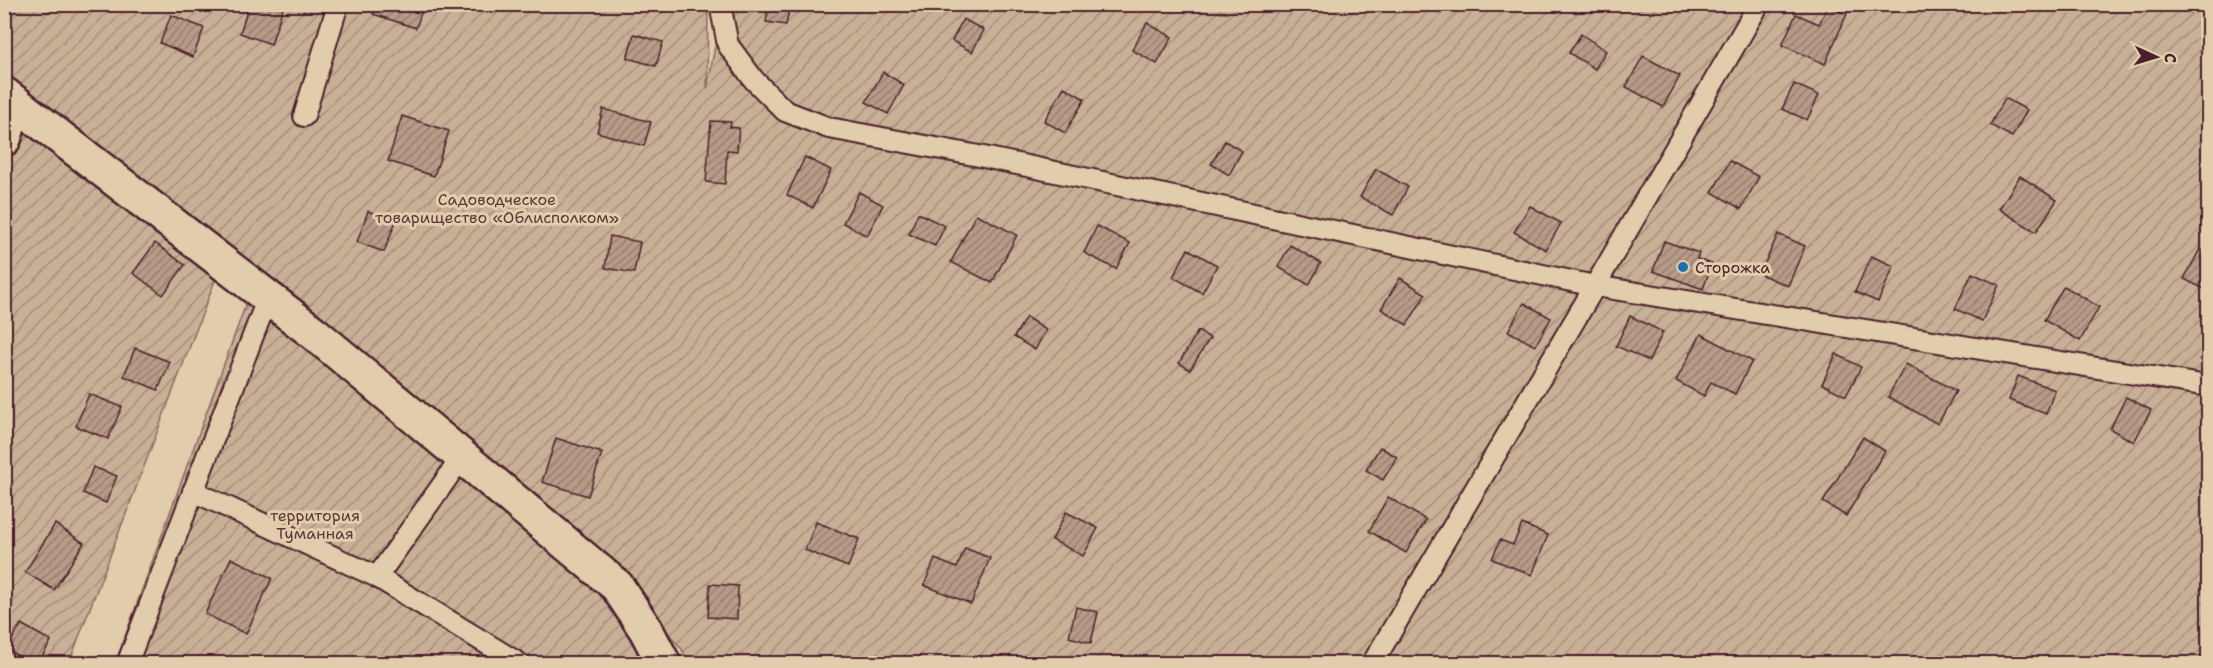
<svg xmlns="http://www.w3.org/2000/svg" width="2213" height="668" viewBox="0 0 2213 668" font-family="'Shantell Sans',sans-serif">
<defs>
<pattern id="garden-furrows" width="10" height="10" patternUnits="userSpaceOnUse" patternTransform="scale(1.5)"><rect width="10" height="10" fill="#c8b096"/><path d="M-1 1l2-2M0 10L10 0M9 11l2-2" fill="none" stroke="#a48f7b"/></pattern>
<pattern id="building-hatch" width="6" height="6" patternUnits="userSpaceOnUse" patternTransform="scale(1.5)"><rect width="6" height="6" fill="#b79b87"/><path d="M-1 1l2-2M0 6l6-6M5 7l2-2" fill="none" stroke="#977e6f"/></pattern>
</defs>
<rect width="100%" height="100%" fill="#e1ccab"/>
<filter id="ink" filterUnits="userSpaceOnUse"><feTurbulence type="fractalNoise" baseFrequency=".0167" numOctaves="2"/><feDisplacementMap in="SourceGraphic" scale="12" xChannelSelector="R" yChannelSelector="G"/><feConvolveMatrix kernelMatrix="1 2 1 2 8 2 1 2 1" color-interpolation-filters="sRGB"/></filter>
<g filter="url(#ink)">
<g fill="url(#garden-furrows)" stroke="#896860" stroke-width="1.5">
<path d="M4,5H708L707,88L723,5H2208V663H690L681,648L604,560L5,79Z"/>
<path d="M4,103L219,270L69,663H5Z"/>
<path d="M251,290L598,579L652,664H115Z"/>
</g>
<g fill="url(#building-hatch)" stroke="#4a1f2b" stroke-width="1.5">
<path d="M249,4H272L283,8L271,44L240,33Z"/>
<path d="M376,4H424L416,28L373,14Z"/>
<path d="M769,4H800L799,12L789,10L786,25L766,22Z"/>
<path d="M1828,6L1847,14L1825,64L1782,45L1796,14L1819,24Z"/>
<path d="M171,15L204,28L193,57L160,43Z"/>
<path d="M963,19L984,30L972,52L952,41Z"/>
<path d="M1147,23L1172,37L1157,64L1132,50Z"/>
<path d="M634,34L663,42L656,66L627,58Z"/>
<path d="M1581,34L1606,51L1595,69L1569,53Z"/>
<path d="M1643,56L1680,76L1663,107L1626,87Z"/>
<path d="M883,72L904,85L888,114L866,102Z"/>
<path d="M1794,84L1819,95L1807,120L1782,109Z"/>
<path d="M1064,87L1085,99L1065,133L1044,121Z"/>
<path d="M2005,98L2027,110L2012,137L1990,125Z"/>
<path d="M603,109L651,122L644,146L597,132Z"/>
<path d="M402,116L449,131L434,176L388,161Z"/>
<path d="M711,121L731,122L730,127L739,128L737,151L727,150L725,184L706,182Z"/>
<path d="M1225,141L1242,151L1229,175L1211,164Z"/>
<path d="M805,157L831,170L813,208L787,195Z"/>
<path d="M1730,161L1759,177L1741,209L1712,192Z"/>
<path d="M1376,169L1408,187L1393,215L1360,197Z"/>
<path d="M2020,176L2057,200L2036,232L1999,209Z"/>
<path d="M859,192L883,205L867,236L843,223Z"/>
<path d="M1530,206L1561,223L1546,250L1514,232Z"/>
<path d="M368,211L396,221L384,252L357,242Z"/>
<path d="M918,213L945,226L935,246L909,234Z"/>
<path d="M976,214L1017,235L992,283L951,262Z"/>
<path d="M1097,226L1130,243L1116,269L1084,253Z"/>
<path d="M1778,234L1805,246L1788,286L1760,274Z"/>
<path d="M610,236L640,242L634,273L605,268Z"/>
<path d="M1664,241L1699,253L1697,259L1712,264L1703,289L1653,271Z"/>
<path d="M155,243L185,265L163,295L133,273Z"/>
<path d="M1290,245L1321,263L1309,285L1278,267Z"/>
<path d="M1188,249L1217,265L1202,293L1173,277Z"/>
<path d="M2200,249L2208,254V291L2184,279Z"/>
<path d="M1871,256L1894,266L1878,302L1855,292Z"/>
<path d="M1972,273L1999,285L1982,321L1955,309Z"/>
<path d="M1400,278L1426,294L1407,325L1381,309Z"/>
<path d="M2064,286L2099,307L2080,341L2044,320Z"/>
<path d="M1524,303L1551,318L1535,346L1508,331Z"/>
<path d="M1630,316L1663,332L1649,361L1616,346Z"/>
<path d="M1026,317L1046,330L1035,350L1014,337Z"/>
<path d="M1198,331L1210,338L1190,370L1179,363Z"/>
<path d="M1701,334L1752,361L1735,394L1711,382L1704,396L1676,381Z"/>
<path d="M135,348L170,362L158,390L124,376Z"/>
<path d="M1836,354L1861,367L1846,396L1822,384Z"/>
<path d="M1906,364L1956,391L1938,424L1888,397Z"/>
<path d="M2018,376L2055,390L2046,414L2009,400Z"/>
<path d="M89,394L122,407L108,439L76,426Z"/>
<path d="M2126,397L2151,410L2134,442L2110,429Z"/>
<path d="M1863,437L1885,451L1846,516L1823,502Z"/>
<path d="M556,438L602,453L588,496L542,482Z"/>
<path d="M1380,447L1397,457L1383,480L1366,470Z"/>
<path d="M93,467L117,476L106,503L83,493Z"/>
<path d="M1388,497L1426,520L1406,553L1369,531Z"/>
<path d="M1066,512L1098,528L1083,556L1052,540Z"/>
<path d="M816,522L859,539L848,567L805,550Z"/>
<path d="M55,524L84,543L54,590L25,572Z"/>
<path d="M1522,524L1548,535L1532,575L1492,559L1500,540L1513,545Z"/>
<path d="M965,548L990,558L971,604L924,585L935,559L957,568Z"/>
<path d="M231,558L272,578L246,634L205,614Z"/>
<path d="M710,584L738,586L737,619L708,617Z"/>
<path d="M1076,607L1098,612L1091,643L1069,637Z"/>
<path d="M21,624L51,641L38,664H31L6,649Z"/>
</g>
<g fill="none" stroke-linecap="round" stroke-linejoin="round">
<defs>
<g id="service">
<path d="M720,4L728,45L754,80L785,111L829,128L979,156L1595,286L2208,386"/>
<path d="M304,116L338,4"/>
<path d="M193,491L377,577L520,664"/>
<path d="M377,577L462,457"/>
<path d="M127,664L268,297"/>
<path d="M1372,664L1595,286L1759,4"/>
</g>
<g id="minor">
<path d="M4,94L314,333L617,586L646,630L664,664"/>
<path d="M4,139L16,103"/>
</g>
</defs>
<use href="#service" stroke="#4a1f2b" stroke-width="24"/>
<use href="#minor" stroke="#4a1f2b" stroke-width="38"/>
<use href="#service" stroke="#e1ccab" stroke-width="20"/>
<use href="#minor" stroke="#e1ccab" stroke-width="33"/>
</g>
</g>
<circle fill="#1f6fb2" stroke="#e1ccab" stroke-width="2" cx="1683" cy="267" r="6"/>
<g text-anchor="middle" stroke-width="6" stroke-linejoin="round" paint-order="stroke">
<g font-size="16" fill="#5d353b" stroke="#e1ccab">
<text x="497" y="205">Садоводческое<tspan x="497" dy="18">товарищество «Облисполком»</tspan></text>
<text x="315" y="521">территория<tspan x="315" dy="18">Туманная</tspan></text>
</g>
<g font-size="16" fill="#4a1f2b" stroke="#e1ccab" text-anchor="start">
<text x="1695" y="273">Сторожка</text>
</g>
</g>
<rect width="2213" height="668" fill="none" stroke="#e1ccab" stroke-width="24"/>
<rect x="12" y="12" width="2189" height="644" fill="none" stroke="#4a1f2b" stroke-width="2" filter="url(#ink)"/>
<g transform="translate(2156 57) rotate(94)" stroke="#e1ccab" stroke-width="4.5" paint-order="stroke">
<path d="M0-4.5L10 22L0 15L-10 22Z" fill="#4a1f2b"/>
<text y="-9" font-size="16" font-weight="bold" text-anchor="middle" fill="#4a1f2b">С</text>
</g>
</svg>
